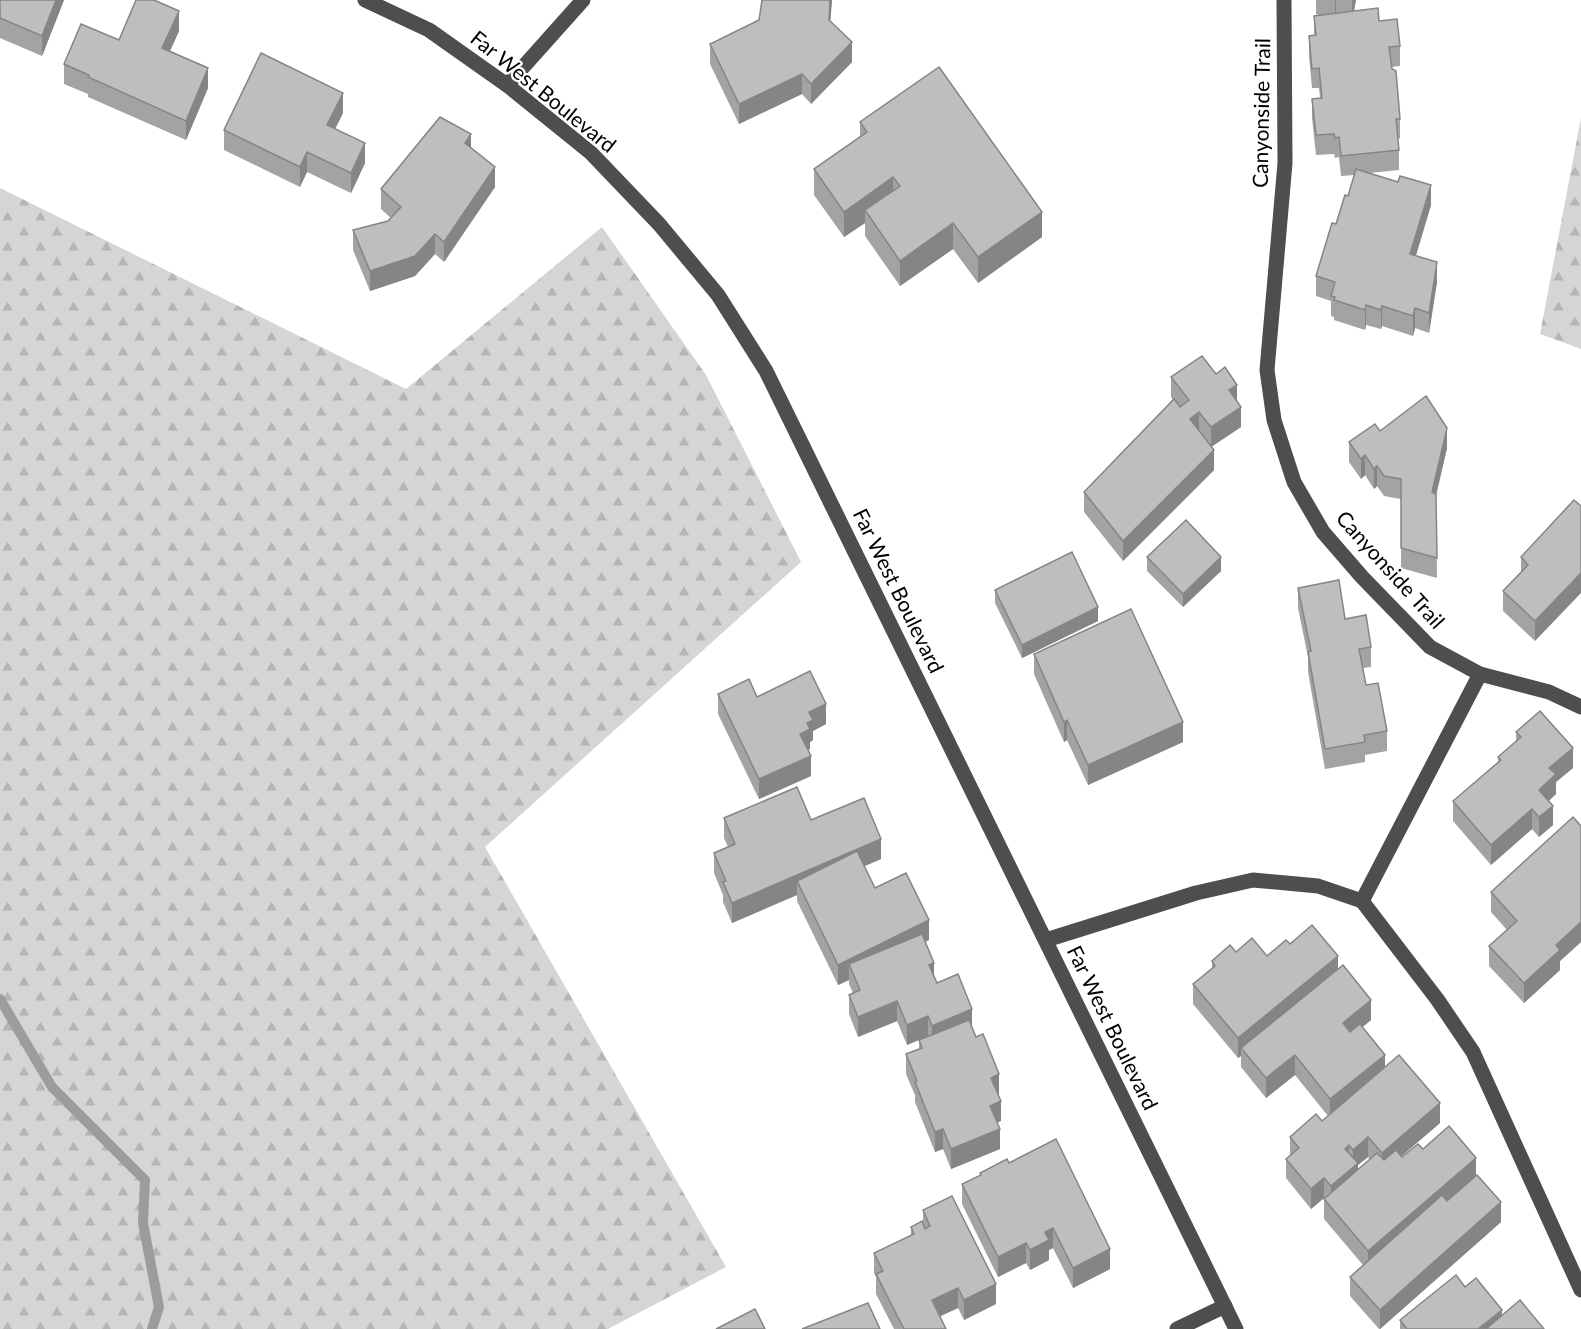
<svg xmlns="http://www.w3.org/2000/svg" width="1581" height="1329" viewBox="0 0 1581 1329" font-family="Lato,sans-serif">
<defs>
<pattern id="forest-firs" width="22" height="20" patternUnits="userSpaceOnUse" patternTransform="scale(1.5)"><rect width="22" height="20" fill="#d5d5d5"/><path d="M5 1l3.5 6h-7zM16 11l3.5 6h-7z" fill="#b5b5b5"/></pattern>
</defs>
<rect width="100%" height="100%" fill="#fff"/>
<g fill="url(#forest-firs)">
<path d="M1581,118V349L1540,334Z"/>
<path d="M0,188L406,389L602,227L706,375L801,562L485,847L726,1267L608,1329H0Z"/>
</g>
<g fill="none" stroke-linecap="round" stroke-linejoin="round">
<path stroke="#9c9c9c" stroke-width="10" d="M0,999L52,1087L145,1180L143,1223L159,1307L152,1329"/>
<g stroke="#4e4e4e" stroke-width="15">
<path d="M365,0L429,30L507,85L591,153L659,224L718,295L766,371L1236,1329"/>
<path d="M1284,0L1285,163L1267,370L1274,420L1294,482L1323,532L1362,577L1430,647L1480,674L1549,692L1581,707"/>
<path d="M507,85L583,0"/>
<path d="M1362,901L1437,999L1473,1052L1581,1290"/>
<path d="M1362,901L1480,674"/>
<path d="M1046,940L1196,893L1253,880L1318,886L1362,901"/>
<path d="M1177,1329L1225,1306"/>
</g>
</g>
<g fill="#a3a3a3" fill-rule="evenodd">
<path d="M0,0H64L42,56L0,38Z"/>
<path d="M832,0L830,21L852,62L811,104L802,94L739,124L710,64V44Z"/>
<path d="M1316,0H1356L1354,11L1379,21L1400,46V66L1391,67L1400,119V138L1398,139L1399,150V170L1370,173L1431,205L1416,256L1437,282L1429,333L1415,328L1413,336L1382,326L1381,329L1366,325L1365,330L1334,320V317L1331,316V301L1316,296V276L1336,224L1348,196L1354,175L1341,176L1339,157L1335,158L1334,154L1316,155L1312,118V99L1320,98L1319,88H1312L1309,56V36L1314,35V16L1319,15L1316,14Z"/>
<path d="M179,31L170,51L208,88L186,140L88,97V94L64,84V64L119,40Z"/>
<path d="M343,113L335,129L365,163L351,193L307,172L300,187L224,150V130Z"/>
<path d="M860,122L1042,237L978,283L953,249L900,286L865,236V223L844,237L814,195V169L860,136Z"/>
<path d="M471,148L495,187L444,262L435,254L415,276L370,291L353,250V230L388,221L391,218L381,209V189Z"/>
<path d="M1171,377L1237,402L1241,427L1211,447L1214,470L1123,561L1084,512V492L1173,400L1171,397Z"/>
<path d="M1380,431L1447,448L1436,496L1437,578L1401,568V499L1384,496L1377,486L1374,489L1365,475L1361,479L1349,462V442Z"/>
<path d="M1574,500L1535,641L1503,611V591L1521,573V557Z"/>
<path d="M1147,557L1221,571L1183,607L1147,571Z"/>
<path d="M1298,588L1345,619L1371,647V667L1363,668L1366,685L1387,731V751L1365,755V762L1325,769L1308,672V657L1298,608Z"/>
<path d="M995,590L1098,621L1022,658L995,603Z"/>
<path d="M1034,654L1183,742L1088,785L1067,740L1064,742L1034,674Z"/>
<path d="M718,694L757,697L826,724L813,731V740L810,742V749L808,750L811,776L759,799L718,714Z"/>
<path d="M1516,732L1573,768L1556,782V794L1549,801L1553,825L1539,837L1532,829L1491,865L1453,821V801L1498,762V757L1516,741Z"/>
<path d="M724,818L811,820L881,859L864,866L875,888L929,940L925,942L934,976L937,983L972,1027L999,1094L998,1095L1001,1121L997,1123L1000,1149L951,1169L943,1149L935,1152L915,1102V1095L906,1074V1054L919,1049V1040L928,1036L907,1045L897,1021L858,1037L849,1014V995L853,993L849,984V980L838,985L797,901V895L732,923L723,902V895L714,873V853L728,847L724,838Z"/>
<path d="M1581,826V942L1560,961V970L1524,1003L1489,966V946L1507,930L1491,912V892Z"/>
<path d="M1290,944L1338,969L1371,1020L1362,1027L1385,1067L1440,1123L1401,1156L1402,1157L1423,1149L1476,1175L1501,1222L1380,1329H1379L1350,1296V1277L1363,1265L1324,1219V1199H1325L1324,1198L1311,1209L1286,1178V1159L1290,1155V1137L1322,1121L1328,1116L1295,1075L1266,1098L1241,1067V1056L1238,1058L1193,1004V984L1212,969V961L1236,952L1267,956ZM1368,1157L1370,1160L1358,1170V1165Z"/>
<path d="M1009,1163L1110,1269L1073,1288L1053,1248L1049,1250V1260L1030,1270L1026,1263L998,1277L962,1204V1184L980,1176V1173Z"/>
<path d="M923,1210L996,1304L964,1320L958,1308L940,1316L946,1329H894L876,1294V1277L874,1273V1253L911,1235V1227L923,1224Z"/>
<path d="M1465,1287L1502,1316L1544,1329H1400V1320Z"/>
</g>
<g fill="#858585">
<path d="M56,0H64L42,56V36Z"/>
<path d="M830,0H832L829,40V20Z"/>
<path d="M1335,0H1336V18L1335,19Z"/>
<path d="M1352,0H1356L1352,21Z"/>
<path d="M179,11V31L162,68V48Z"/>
<path d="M852,42V62L811,104V84Z"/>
<path d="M208,68V88L186,140V121Z"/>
<path d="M802,74V94L739,124V104Z"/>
<path d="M343,93V113L327,145V125Z"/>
<path d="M471,134V154L465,143Z"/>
<path d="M365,143V163L351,193V173Z"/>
<path d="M307,152V172L300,187V167Z"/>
<path d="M495,167V187L444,262V242Z"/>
<path d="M893,177V203L865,210V223L844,237V212Z"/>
<path d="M1431,185V205L1410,274V254Z"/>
<path d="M1042,212V237L978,283V257Z"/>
<path d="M953,223V249L900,286V261Z"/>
<path d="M435,234V254L415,276L370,291V271Z"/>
<path d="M1437,262V282L1429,333V313Z"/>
<path d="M1366,305V325L1365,330V310Z"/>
<path d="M1382,306V326L1381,329V310Z"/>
<path d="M1415,308V328L1413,336V316Z"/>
<path d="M1237,385V405L1229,390Z"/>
<path d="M1241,407V427L1211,447V427Z"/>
<path d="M1199,412V432L1190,419Z"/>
<path d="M1447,428V448L1432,512V492Z"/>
<path d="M1214,450V470L1123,561V541Z"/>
<path d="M1365,455V475L1361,479V459Z"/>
<path d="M1377,466V486L1374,489V469Z"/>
<path d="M1221,557V571L1183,607V594Z"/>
<path d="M1581,573V593L1535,641V621Z"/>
<path d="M1098,607V621L1022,658V645Z"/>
<path d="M826,704V724L813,731V740L810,742V749L800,754V734L807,723L809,712Z"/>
<path d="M1067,720V740L1064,742V722Z"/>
<path d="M1183,722V742L1088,785V765Z"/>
<path d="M1573,748V768L1556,782V794L1539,809V790L1549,768Z"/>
<path d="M811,756V776L759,799V779Z"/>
<path d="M1553,806V825L1539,837V817Z"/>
<path d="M1532,809V829L1491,865V845Z"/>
<path d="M881,839V859L803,893L797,881V895L732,923V903Z"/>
<path d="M929,920V940L855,977L849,964V980L838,985V965Z"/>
<path d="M1581,922V942L1560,961V970L1524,1003V983L1556,945Z"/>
<path d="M1338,956V976L1241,1048V1056L1238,1058V1038Z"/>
<path d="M934,963V983L929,965Z"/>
<path d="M1371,1000V1020L1343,1043V1023Z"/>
<path d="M897,1001V1021L858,1037V1017Z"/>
<path d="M972,1009V1029L932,1045V1026Z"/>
<path d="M928,1016V1036L907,1045V1025Z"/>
<path d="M1295,1055V1075L1266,1098V1078Z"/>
<path d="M1385,1055V1075L1330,1119V1099Z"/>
<path d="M999,1074V1094L991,1098V1078Z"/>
<path d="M1001,1101V1121L990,1125V1106Z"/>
<path d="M1440,1103V1123L1382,1173V1153Z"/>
<path d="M943,1129V1149L935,1152V1132Z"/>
<path d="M1000,1129V1149L951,1169V1149Z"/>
<path d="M1368,1137V1157L1358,1165V1183L1331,1206V1186L1353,1168V1150Z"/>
<path d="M1349,1145V1165L1345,1149Z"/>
<path d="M1476,1158V1178L1368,1271V1251Z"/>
<path d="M1324,1178V1198L1311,1209V1189Z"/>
<path d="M1501,1202V1222L1380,1329V1310Z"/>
<path d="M1053,1228V1248L1049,1250V1260L1030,1270V1250L1045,1232Z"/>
<path d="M1026,1243V1263L998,1277V1257Z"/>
<path d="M1110,1249V1269L1073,1288V1268Z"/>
<path d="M996,1284V1304L964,1320V1300Z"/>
<path d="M958,1288V1308L932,1320V1300Z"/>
<path d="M1502,1310V1323L1495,1329H1478Z"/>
</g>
<g fill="#bebebe" stroke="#858585" stroke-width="1.5">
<path d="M0,0H56L42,36L0,18Z"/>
<path d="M136,0H154L179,11L162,48L208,68L186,121L88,77L89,75L64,64L81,24L119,40Z"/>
<path d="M762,0H830L829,20L852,42L811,84L802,74L739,104L710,44L759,20Z"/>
<path d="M1378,8L1379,21L1397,19L1400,46L1389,47L1392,69L1396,71L1400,119H1396L1399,150L1341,156L1339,137L1335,138L1334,134L1316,135L1312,99L1322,98L1319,68L1312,69L1309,36L1316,35L1314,16Z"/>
<path d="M261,53L343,93L327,125L365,143L351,173L307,152L300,167L224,130Z"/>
<path d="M939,67L1042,212L978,257L953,223L900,261L865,210L900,186L893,177L844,212L814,169L867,132L860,122Z"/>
<path d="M440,117L471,134L465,143L495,167L444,242L435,234L415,256L370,271L353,230L388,221L401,207L381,189Z"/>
<path d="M1356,169L1398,182L1400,176L1431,185L1410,254L1437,262L1429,313L1415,308L1413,316L1382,306L1381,310L1366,305L1365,310L1334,300L1335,297L1331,296L1335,282L1316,276L1332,223L1336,224L1345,195L1348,196Z"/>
<path d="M1202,356L1216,374L1225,367L1237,385L1229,390L1241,407L1211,427L1199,412L1190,419L1214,450L1123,541L1084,492L1174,399L1180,407L1189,400L1171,377Z"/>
<path d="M1426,396L1447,428L1432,492L1436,495L1437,558L1401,548V479L1384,476L1377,466L1374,469L1365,455L1361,459L1349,442L1375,424L1380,431Z"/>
<path d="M1574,500L1581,506V573L1535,621L1503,591L1528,565L1521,557Z"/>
<path d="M1186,520L1221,557L1183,594L1147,557Z"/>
<path d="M1072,552L1098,607L1022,645L995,590Z"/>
<path d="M1339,580L1345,619L1366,615L1371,647L1359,649L1366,685L1378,683L1387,731L1364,735L1365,742L1325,749L1308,652L1311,651L1298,588Z"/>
<path d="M1131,609L1183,722L1088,765L1067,720L1064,722L1034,654Z"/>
<path d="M810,671L826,704L809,712L813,720L807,723L810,729L800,734L811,756L759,779L718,694L749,679L757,697Z"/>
<path d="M1540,711L1573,748L1549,768L1556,774L1539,790L1553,806L1539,817L1532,809L1491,845L1453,801L1501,760L1498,757L1521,737L1516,732Z"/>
<path d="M797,787L811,820L864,798L881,839L732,903L723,882L726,881L714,853L735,844L724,818Z"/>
<path d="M1573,817L1581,826V922L1556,945L1560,950L1524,983L1489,946L1517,921L1491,892Z"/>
<path d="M857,851L875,888L906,873L929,920L838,965L797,881Z"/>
<path d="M1312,925L1338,956L1238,1038L1193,984L1215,966L1212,961L1230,945L1236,952L1252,938L1267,956L1286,940L1290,944Z"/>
<path d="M922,934L934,963L929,965L937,983L958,974L972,1009L932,1026L928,1016L907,1025L897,1001L858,1017L849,995L860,990L849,964Z"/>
<path d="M1343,965L1371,1000L1343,1023L1350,1032L1360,1024L1385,1055L1330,1099L1295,1055L1266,1078L1241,1048Z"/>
<path d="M969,1020L976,1037L983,1034L999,1074L991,1078L1001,1101L990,1106L1000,1129L951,1149L943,1129L935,1132L915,1082L917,1081L906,1054L922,1048L919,1040Z"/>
<path d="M1399,1055L1440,1103L1382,1153L1368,1137L1353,1150L1349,1145L1345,1149L1358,1163L1331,1186L1324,1178L1311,1189L1286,1159L1299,1148L1290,1137L1316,1114L1322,1121Z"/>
<path d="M1449,1126L1476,1158L1368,1251L1324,1199L1377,1153L1384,1160L1396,1150L1402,1157L1418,1144L1423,1149Z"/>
<path d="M1056,1139L1110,1249L1073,1268L1053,1228L1045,1232L1049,1240L1030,1250L1026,1243L998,1257L962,1184L981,1175L980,1173L1007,1159L1009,1163Z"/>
<path d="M1477,1175L1501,1202L1380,1310L1350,1277L1442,1195L1447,1201Z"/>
<path d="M952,1196L996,1284L964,1300L958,1288L932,1300L946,1329H904L876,1274L883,1271L874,1253L914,1234L911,1227L922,1221L925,1229L930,1226L923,1210Z"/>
<path d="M1456,1275L1465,1287L1476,1278L1502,1310L1478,1329H1407L1400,1320Z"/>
<path d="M1520,1300L1544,1329H1486Z"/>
<path d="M868,1303L880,1329H802Z"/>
<path d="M755,1309L765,1329H716Z"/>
</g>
<g text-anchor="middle" stroke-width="4.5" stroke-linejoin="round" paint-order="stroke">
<g font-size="21" fill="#000" stroke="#fff">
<text transform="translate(543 92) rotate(39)" y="7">Far West Boulevard</text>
<text transform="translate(1262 113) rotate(-89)" y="7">Canyonside Trail</text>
<text transform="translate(1390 570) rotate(48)" y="7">Canyonside Trail</text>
<text transform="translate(898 591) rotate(64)" y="7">Far West Boulevard</text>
<text transform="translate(1112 1028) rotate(64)" y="7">Far West Boulevard</text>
</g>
</g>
</svg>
